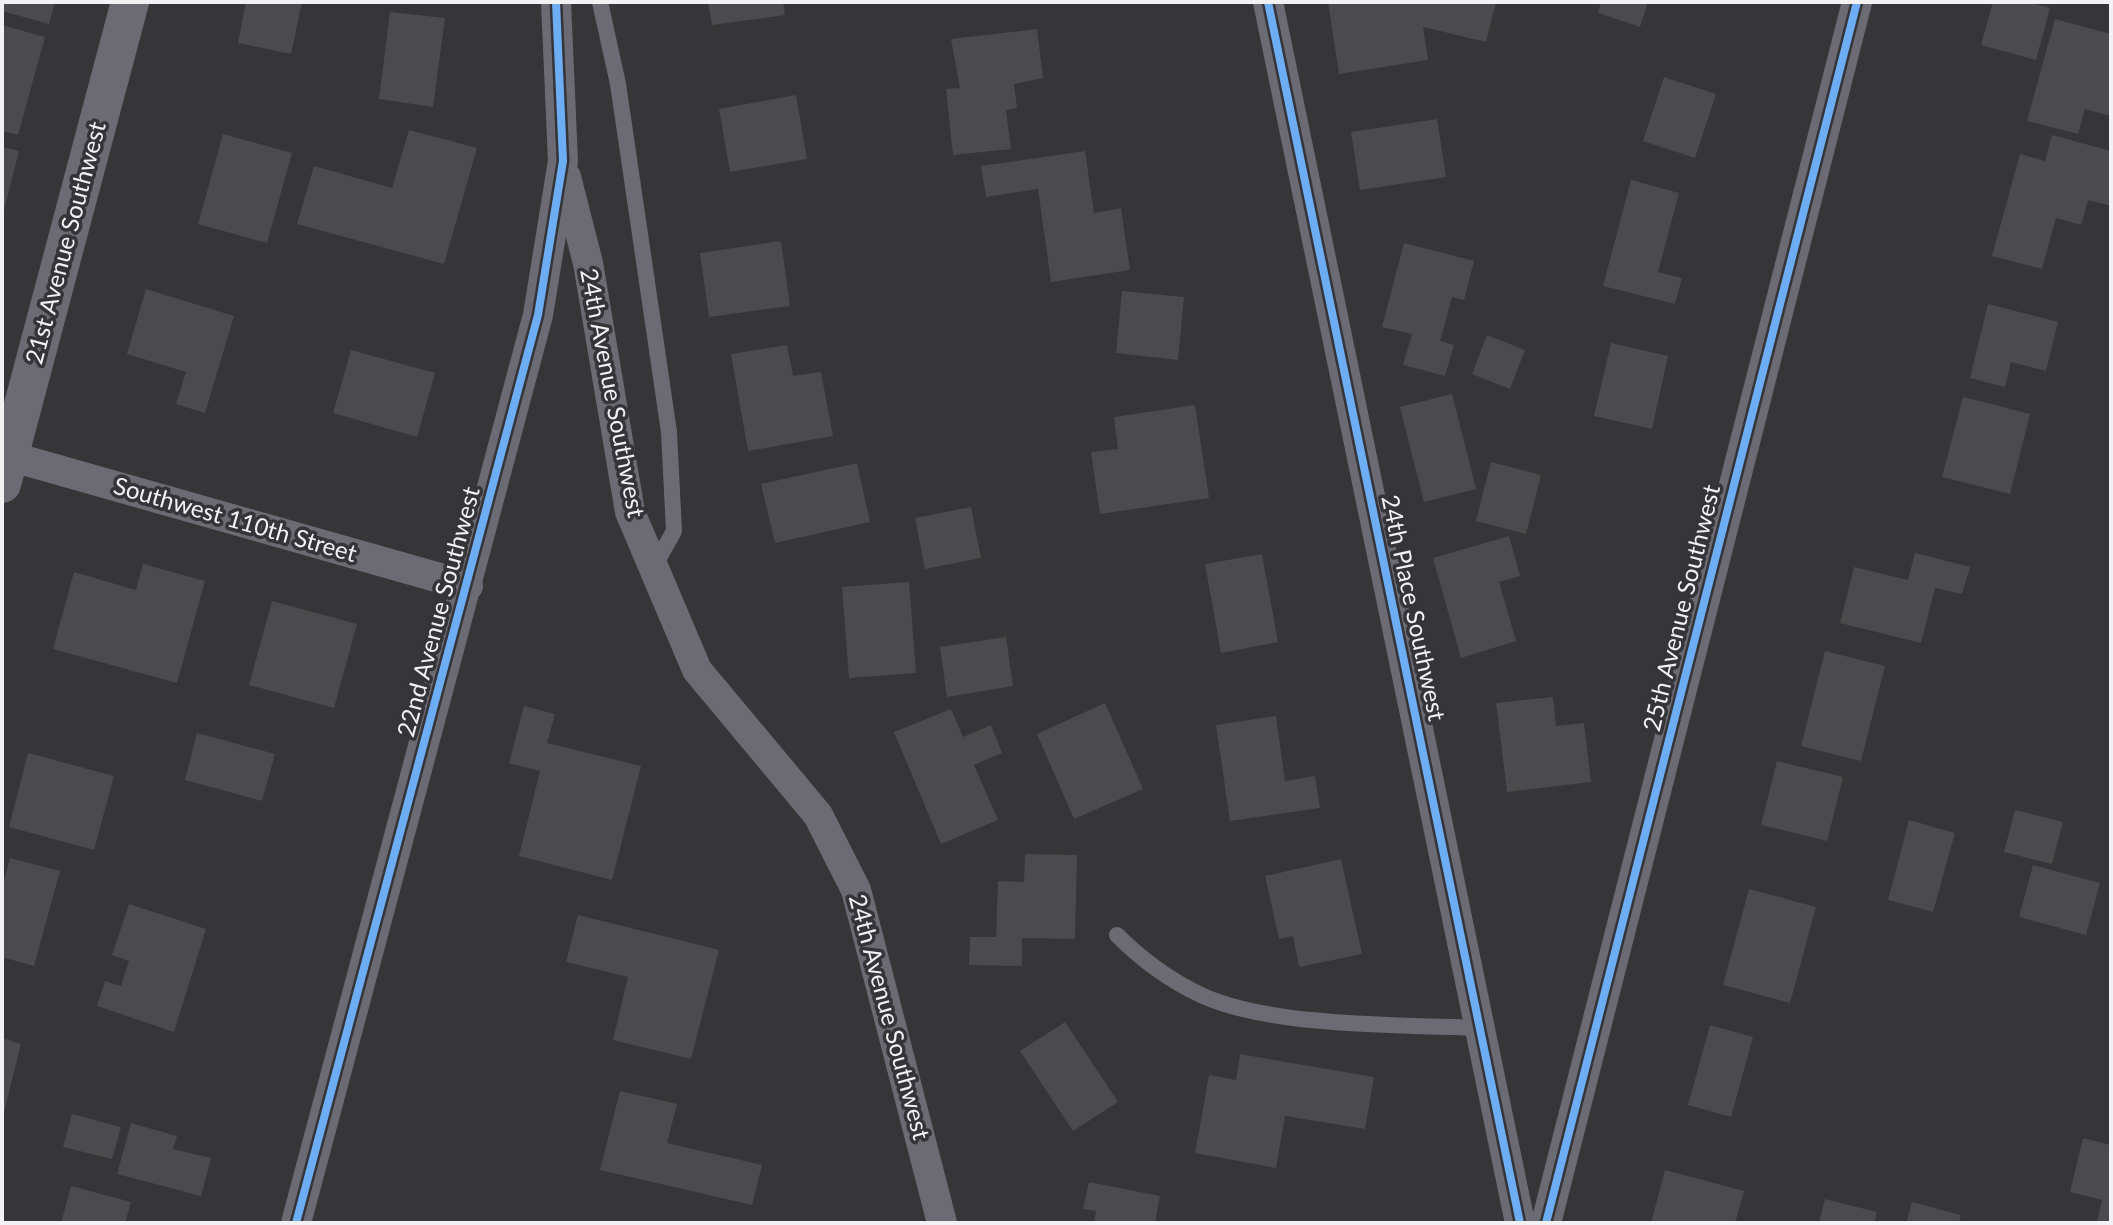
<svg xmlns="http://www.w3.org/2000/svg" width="2113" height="1225" viewBox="0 0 2113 1225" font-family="Lato,sans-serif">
<rect width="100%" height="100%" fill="#363537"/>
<g fill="#4b4a4c">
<path d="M3,2H55L49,24L2,11Z"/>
<path d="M246,2H302L291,54L238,43Z"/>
<path d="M708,2H783L785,15L712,25Z"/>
<path d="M1328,2H1496L1486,42L1423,27L1428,60L1339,74Z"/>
<path d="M1601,2H1648L1640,27L1598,13Z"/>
<path d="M1993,2H2027L2050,8L2036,60L1981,45Z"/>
<path d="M390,12L445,18L433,107L379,99Z"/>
<path d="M2055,19L2111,34L2110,116L2085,109L2078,134L2027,121Z"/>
<path d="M2,25L45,37L18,135L2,131Z"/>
<path d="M1037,29L1043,78L1014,84L1017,108L1006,110L1011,149L953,155L946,89L960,88L951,39Z"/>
<path d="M1664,77L1716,94L1695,158L1643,141Z"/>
<path d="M796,95L807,159L730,172L719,109Z"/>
<path d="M1437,119L1446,177L1360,190L1351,132Z"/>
<path d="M409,130L477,148L444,264L297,224L314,166L392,188Z"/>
<path d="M223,134L292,153L267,243L198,224Z"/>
<path d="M2052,135L2111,151V206L2088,200L2081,225L2056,218L2042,269L1992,256L2020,154L2045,161Z"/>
<path d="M2,147L19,151L3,214H2Z"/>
<path d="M1085,151L1094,213L1121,208L1130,270L1051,282L1038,189L986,197L981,166Z"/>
<path d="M1631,180L1679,193L1658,272L1682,278L1675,304L1603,286Z"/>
<path d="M781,241L790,306L709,317L700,253Z"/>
<path d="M1404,243L1474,261L1464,300L1452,297L1440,341L1454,345L1445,376L1403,365L1412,334L1382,327Z"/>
<path d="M146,289L234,316L205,413L176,404L186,372L127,354Z"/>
<path d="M1122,291L1184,297L1178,360L1116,353Z"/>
<path d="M1988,304L2058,322L2046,371L2011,362L2005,387L1970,378Z"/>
<path d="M1487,335L1525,350L1510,389L1472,374Z"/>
<path d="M1611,343L1668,356L1652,429L1594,416Z"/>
<path d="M787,345L793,376L821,372L833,436L748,451L731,354Z"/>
<path d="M351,350L435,373L417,437L333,413Z"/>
<path d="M1452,394L1476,489L1424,502L1400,407Z"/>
<path d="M1963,397L2030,414L2010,494L1942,477Z"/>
<path d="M1195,405L1209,498L1100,514L1091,452L1118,449L1114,417Z"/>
<path d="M1491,462L1541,475L1526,534L1476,521Z"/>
<path d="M857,463L870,522L775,543L761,484Z"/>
<path d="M971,507L981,558L925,569L915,518Z"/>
<path d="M1509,536L1520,576L1499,582L1516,641L1461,658L1433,558Z"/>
<path d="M1915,553L1970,567L1962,594L1935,588L1921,643L1840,623L1854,567L1908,580Z"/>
<path d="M1262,554L1278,642L1221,653L1205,564Z"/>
<path d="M143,564L205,581L177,683L53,649L74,572L136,590Z"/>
<path d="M909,582L916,673L849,678L842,587Z"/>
<path d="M272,601L357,624L334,708L249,685Z"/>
<path d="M1006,637L1013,686L947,697L940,647Z"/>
<path d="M1825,651L1885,666L1861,761L1801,746Z"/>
<path d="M1553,697L1556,726L1584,723L1591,782L1507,792L1496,703Z"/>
<path d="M1105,703L1143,789L1074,819L1037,734Z"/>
<path d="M524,706L555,714L547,743L641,766L612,880L519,856L540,771L509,763Z"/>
<path d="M951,709L963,737L991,725L1002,753L974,765L998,820L941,844L894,732Z"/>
<path d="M1276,716L1285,781L1315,776L1320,808L1230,821L1216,725Z"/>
<path d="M197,733L275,754L262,801L185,780Z"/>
<path d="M28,753L114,776L94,850L9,827Z"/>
<path d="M1777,761L1843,777L1827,841L1761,825Z"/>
<path d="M2015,810L2063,822L2052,864L2004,852Z"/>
<path d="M1909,820L1955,833L1933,912L1888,900Z"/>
<path d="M1025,854L1077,855L1075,939L1022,938V966L969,965L970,937H996L998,881L1024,882Z"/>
<path d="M10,858L60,871L34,966L2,957V888Z"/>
<path d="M1341,859L1362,954L1299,967L1293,936L1279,939L1265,876Z"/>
<path d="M2033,865L2100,883L2086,935L2019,917Z"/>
<path d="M1749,889L1816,907L1790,1003L1723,985Z"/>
<path d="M129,904L206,929L174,1032L97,1006L105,981L121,986L129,961L112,955Z"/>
<path d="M578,915L719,950L691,1059L613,1040L628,977L566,962Z"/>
<path d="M1065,1022L1118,1102L1073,1131L1020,1051Z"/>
<path d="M1710,1025L1753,1037L1731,1117L1688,1105Z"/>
<path d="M2,1038L21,1044L3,1116H2Z"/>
<path d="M1240,1054L1374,1077L1365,1129L1285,1116L1276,1168L1195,1153L1209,1075L1236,1080Z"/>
<path d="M620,1091L677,1104L667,1143L762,1165L752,1205L600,1170Z"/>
<path d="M72,1114L121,1127L112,1159L63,1147Z"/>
<path d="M131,1123L177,1136L173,1149L211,1158L201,1196L117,1174Z"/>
<path d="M2083,1138L2111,1145V1223H2097L2102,1200L2070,1192Z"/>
<path d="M1665,1170L1744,1191L1735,1223H1651Z"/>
<path d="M1089,1182L1160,1196L1155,1223H1094L1096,1211L1083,1209Z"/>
<path d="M71,1186L131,1202L125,1223H61Z"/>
<path d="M1825,1199L1877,1212L1874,1223H1819Z"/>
<path d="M1912,1202L1961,1215L1959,1223H1906Z"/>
</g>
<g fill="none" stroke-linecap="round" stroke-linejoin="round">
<g stroke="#6c6b73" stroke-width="16">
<path d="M600,2L618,84L669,432L674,531L654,567"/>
<path d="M1117,935C1142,960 1169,980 1201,995C1269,1027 1403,1025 1480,1028"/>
</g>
<g stroke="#6c6b73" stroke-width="30">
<path d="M1268,2L1520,1223"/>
<path d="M566,177L588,263L630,512L697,670L818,815L856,890L942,1223"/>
<path d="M2,454L468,586"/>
<path d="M296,1223L538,315L563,161L556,2"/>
<path d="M1546,1223L1857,2"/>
</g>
<path stroke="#6c6b73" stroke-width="38" d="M2,484L130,2"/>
<defs>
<g id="cycleway">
<path d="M1268,2L1520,1223"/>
<path d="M296,1223L538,315L563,161L556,2"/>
<path d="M1546,1223L1857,2"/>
</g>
</defs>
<use href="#cycleway" stroke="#353438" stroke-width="13"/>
<use href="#cycleway" stroke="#6dadf4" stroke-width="8"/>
</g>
<g text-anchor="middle" stroke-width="7" stroke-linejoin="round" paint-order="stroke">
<g font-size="24" fill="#f2f1f4" stroke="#353438">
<text transform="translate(66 243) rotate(-75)" y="8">21st Avenue Southwest</text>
<text transform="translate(612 393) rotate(79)" y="8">24th Avenue Southwest</text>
<text transform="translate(235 520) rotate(16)" y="8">Southwest 110th Street</text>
<text transform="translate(1413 608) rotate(78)" y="8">24th Place Southwest</text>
<text transform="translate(1682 608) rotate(-76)" y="8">25th Avenue Southwest</text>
<text transform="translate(439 612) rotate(-75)" y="8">22nd Avenue Southwest</text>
<text transform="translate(889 1017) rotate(75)" y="8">24th Avenue Southwest</text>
</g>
</g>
<rect width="2113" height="1225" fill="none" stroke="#f2f1f4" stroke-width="8"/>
</svg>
